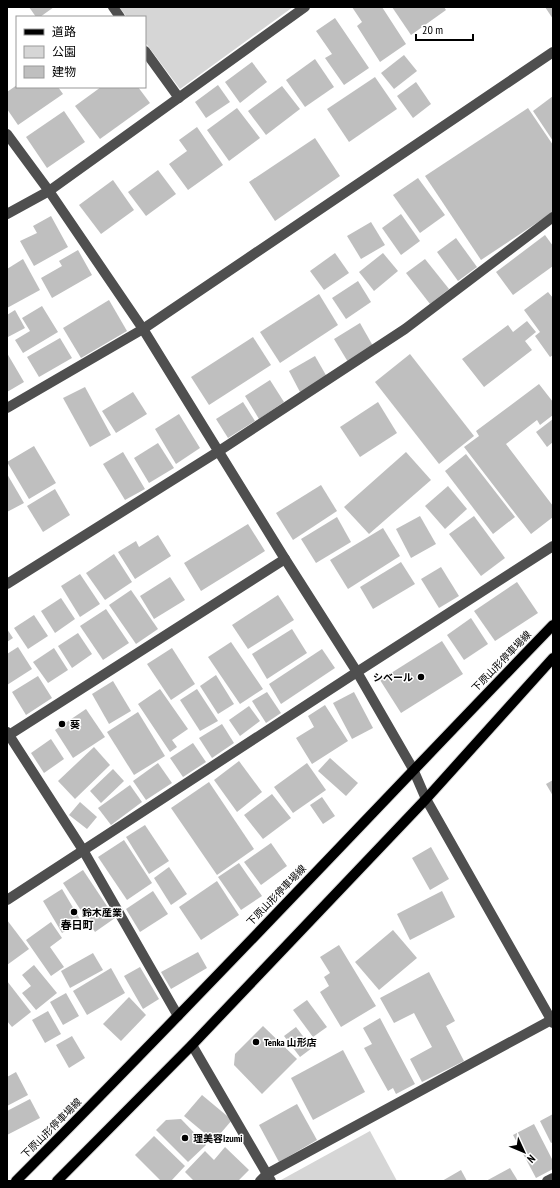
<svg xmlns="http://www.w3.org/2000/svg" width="560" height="1188" viewBox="0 0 560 1188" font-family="'PT Sans Narrow','Noto Sans JP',sans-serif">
<rect width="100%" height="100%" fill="#fff"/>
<g fill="#d6d6d6">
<path d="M119,7H293L180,89L145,42V17H127Z"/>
<path d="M370,1131L397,1181H281V1180Z"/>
</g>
<g fill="#bfbfbf">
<path d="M29,7H54L40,17H36Z"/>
<path d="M352,7H382L406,44L380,62L357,26L362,22Z"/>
<path d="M392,7H444L446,10L411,35Z"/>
<path d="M545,7H553V19Z"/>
<path d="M335,18L369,68L344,85L325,58L332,54L316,31Z"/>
<path d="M404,55L417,71L394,89L381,73Z"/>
<path d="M315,59L334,87L305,107L286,80Z"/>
<path d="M252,62L267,82L240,103L225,82Z"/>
<path d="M375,77L397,109L349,142L327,109Z"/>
<path d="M416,82L431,104L413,118L397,96Z"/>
<path d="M17,85V87H58L63,94L18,125L7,109V92Z"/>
<path d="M218,85L230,102L206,118L195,102Z"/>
<path d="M282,86L300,109L266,135L248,111Z"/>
<path d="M101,87H138L150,103L100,139L75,106Z"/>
<path d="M553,96V141L533,111Z"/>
<path d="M237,108L260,138L229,161L207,130Z"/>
<path d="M528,108L553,145V212L481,260L425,176Z"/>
<path d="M64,111L85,142L47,168L26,137Z"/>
<path d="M197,127L223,165L188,190L169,164L187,151L179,140Z"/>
<path d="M315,138L340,176L275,221L249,182Z"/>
<path d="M158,170L176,194L146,216L128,192Z"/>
<path d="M418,178L445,215L420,233L393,195Z"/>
<path d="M113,180L134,210L101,234L79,205Z"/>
<path d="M401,214L420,241L401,255L382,228Z"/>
<path d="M51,216L68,247L34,266L20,241L37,233L33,226Z"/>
<path d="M371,222L385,245L361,259L347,236Z"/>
<path d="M545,235L553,246V266L513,295L496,272Z"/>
<path d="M456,238L477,267L458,281L437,252Z"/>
<path d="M78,250L92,275L52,298L41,278L62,266L59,261Z"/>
<path d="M335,253L349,273L324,290L310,271Z"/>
<path d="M383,253L398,271L374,291L359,272Z"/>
<path d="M23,259L40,290L7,308V269Z"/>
<path d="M425,259L449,289L430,304L406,273Z"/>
<path d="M358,281L371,302L346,319L332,298Z"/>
<path d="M548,292L553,298V355L550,357L535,336L540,332L524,310Z"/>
<path d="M319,294L338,325L280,363L260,332Z"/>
<path d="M109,300L127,331L81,358L63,328Z"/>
<path d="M42,306L58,332L23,353L15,340L30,331L22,318Z"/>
<path d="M15,310L25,328L8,337L7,334V315Z"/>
<path d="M527,321L536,332L525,341L532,350L484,387L462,359L508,325L513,332Z"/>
<path d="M360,323L373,346L348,362L334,339Z"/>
<path d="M253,337L271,365L209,405L191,377Z"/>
<path d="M60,338L72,358L39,377L27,357Z"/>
<path d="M7,353L24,382L7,392Z"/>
<path d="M410,354L474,436L439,464L375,382Z"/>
<path d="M315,356L327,377L300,392L289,371Z"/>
<path d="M270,380L284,402L259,419L245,396Z"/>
<path d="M539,384L553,402V415L540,425L537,420L506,444L553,506V517L531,534L464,447L479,436L476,431Z"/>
<path d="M85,387L111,435L90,447L63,398Z"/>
<path d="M133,392L147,414L116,433L102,411Z"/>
<path d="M243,402L255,421L228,438L216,419Z"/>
<path d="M378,402L397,433L360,457L340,427Z"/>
<path d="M179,414L200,448L176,464L155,429Z"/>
<path d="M553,419V442L547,447L536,432Z"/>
<path d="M158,443L174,468L149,483L134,458Z"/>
<path d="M34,446L56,483L29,499L7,462Z"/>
<path d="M123,452L145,489L125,500L103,464Z"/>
<path d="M406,452L431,480L369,534L344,507Z"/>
<path d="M466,454L515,517L493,534L445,471Z"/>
<path d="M7,474L24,503L7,512Z"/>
<path d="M321,485L337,511L293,540L276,513Z"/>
<path d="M448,486L467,509L445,529L425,506Z"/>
<path d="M55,489L70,515L43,532L27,506Z"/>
<path d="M420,516L436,544L411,558L396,529Z"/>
<path d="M474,516L505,558L481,576L449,534Z"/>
<path d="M337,517L351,542L316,563L301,539Z"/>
<path d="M248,524L265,551L201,591L184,563Z"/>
<path d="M383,528L400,556L348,589L330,560Z"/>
<path d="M158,535L171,556L135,579L118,552L136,541L139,547Z"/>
<path d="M114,554L132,582L105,600L86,573Z"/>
<path d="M401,562L415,584L373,609L360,587Z"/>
<path d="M441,567L459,596L439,608L421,579Z"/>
<path d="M80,574L100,604L80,617L61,586Z"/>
<path d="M170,577L185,600L154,619L140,596Z"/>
<path d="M517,582L538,613L495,641L474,611Z"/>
<path d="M131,590L158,629L136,644L109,605Z"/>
<path d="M278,595L294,620L248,649L232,625Z"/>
<path d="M61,598L75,619L55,633L41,611Z"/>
<path d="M106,609L129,643L103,660L80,626Z"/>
<path d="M34,615L48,636L28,649L14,628Z"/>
<path d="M471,618L488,644L464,660L447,635Z"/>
<path d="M7,629L13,638L7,642Z"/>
<path d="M292,629L307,653L267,679L252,654Z"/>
<path d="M78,633L92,654L72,668L58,646Z"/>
<path d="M442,641L463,674L401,713L380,680Z"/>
<path d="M231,642L263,689L240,704L208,657Z"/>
<path d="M18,647L32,669L7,685V654Z"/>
<path d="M54,648L68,670L48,683L33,662Z"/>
<path d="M172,648L195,684L171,700L147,664Z"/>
<path d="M322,649L335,668L281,704L269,684Z"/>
<path d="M216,675L234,704L218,714L200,686Z"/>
<path d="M38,676L52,698L26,715L12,692Z"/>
<path d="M113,681L131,711L109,724L92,694Z"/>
<path d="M160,689L188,729L172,740L177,747L170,752L138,704Z"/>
<path d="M197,689L218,721L200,731L180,700Z"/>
<path d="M267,692L281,713L266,723L252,701Z"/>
<path d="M354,692L373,728L352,739L333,703Z"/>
<path d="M325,705L348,741L312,764L296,738L314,727L308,716Z"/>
<path d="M249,706L260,721L240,736L229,720Z"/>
<path d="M86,709L105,737L73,758L55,730Z"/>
<path d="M138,712L165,756L134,775L107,732Z"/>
<path d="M222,724L234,743L212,758L199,738Z"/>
<path d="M51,739L64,759L44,773L31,753Z"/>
<path d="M193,743L206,762L183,777L170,758Z"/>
<path d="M94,747L110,765L75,799L58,781Z"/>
<path d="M330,758L358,783L346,796L318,771Z"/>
<path d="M239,761L262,792L237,812L214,780Z"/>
<path d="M158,763L172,783L146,800L133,781Z"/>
<path d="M307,763L326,790L293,813L274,787Z"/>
<path d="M113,769L124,781L101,803L90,791Z"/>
<path d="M553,780V796L546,784Z"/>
<path d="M209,782L254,849L217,875L171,808Z"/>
<path d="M130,785L142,802L111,825L98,808Z"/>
<path d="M272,794L291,818L263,839L244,815Z"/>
<path d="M322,797L335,816L323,824L310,805Z"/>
<path d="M80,802L97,817L87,829L69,815Z"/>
<path d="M145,825L169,861L149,874L126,837Z"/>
<path d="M124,840L152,883L127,900L98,857Z"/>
<path d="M271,843L287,866L261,885L244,862Z"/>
<path d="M431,847L449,879L430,890L412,858Z"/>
<path d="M239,863L262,896L241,910L218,877Z"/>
<path d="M169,867L187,894L171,905L154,878Z"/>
<path d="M83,870L115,918L95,932L63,883Z"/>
<path d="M217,881L239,915L201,940L179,907Z"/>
<path d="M62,889L81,921L62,933L43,901Z"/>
<path d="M153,891L168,914L140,932L126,909Z"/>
<path d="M442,891L455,917L410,940L397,914Z"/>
<path d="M7,920L29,949L7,965Z"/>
<path d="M51,922L62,938L50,947L64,967L51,976L26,940Z"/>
<path d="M393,930L417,958L379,990L355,962Z"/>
<path d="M339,945L376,1006L341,1027L320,992L329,986L324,977L330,973L320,957Z"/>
<path d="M198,952L207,968L171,989L161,972Z"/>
<path d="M93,953L103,970L70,988L61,971Z"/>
<path d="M34,965L57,993L36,1010L22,993L31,986L22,975Z"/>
<path d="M140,967L159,999L143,1009L124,976Z"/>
<path d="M111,968L125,993L87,1015L73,991Z"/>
<path d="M429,972L455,1021L446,1026L464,1061L422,1082L410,1059L432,1047L414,1013L394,1023L380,998Z"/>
<path d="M7,981L31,1012L12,1027L7,1021Z"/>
<path d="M66,993L79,1016L63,1025L50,1002Z"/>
<path d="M129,997L146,1015L121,1041L103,1024Z"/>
<path d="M307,1000L327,1027L313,1037L293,1010Z"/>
<path d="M48,1011L61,1034L45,1043L32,1020Z"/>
<path d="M380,1018L415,1084L396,1094L393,1088L388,1091L364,1048L372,1044L363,1028Z"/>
<path d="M263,1026L297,1059L262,1094L234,1065L235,1054Z"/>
<path d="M296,1027L312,1048L300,1057L284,1036Z"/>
<path d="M72,1036L85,1058L69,1068L56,1045Z"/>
<path d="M343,1050L365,1092L313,1120L291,1078Z"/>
<path d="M16,1072L28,1095L7,1106V1077Z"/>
<path d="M202,1095L232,1120L214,1141L184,1116Z"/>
<path d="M30,1099L40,1118L7,1135V1111Z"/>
<path d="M297,1104L317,1140L279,1162L259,1125Z"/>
<path d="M553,1114V1142L551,1143L540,1121Z"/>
<path d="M181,1119L206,1145L188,1162L156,1130L166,1120Z"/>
<path d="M534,1124L553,1161V1169L536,1178L513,1135Z"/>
<path d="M154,1136L185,1166L171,1181H161L135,1155Z"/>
<path d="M225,1147L249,1170L238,1181H194L185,1172L205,1151L214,1160Z"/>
<path d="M510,1168L518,1181H486Z"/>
<path d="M461,1170L467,1181H442Z"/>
</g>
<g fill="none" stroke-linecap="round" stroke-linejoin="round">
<defs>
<g id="major">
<path d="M16,1181C198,999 374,810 553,625"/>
<path d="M57,1181L192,1045L426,799L553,658"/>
</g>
</defs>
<use href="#major" stroke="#dbdbdb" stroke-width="12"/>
<g stroke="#4f4f4f" stroke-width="10">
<path d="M113,7L120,17"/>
<path d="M145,51L179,98"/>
<path d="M7,134L49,191L143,329L285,559L357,672L413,769L426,799L553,1023"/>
<path d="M7,214L49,191L305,7"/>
<path d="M7,408L143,329L553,52"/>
<path d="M7,584L219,451L405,329L553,217"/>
<path d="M7,732L83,850L178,1016"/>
<path d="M9,735L285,559"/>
<path d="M7,900L357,672L553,546"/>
<path d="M192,1045L271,1181"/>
<path d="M260,1181L267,1174L553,1019"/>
<path d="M547,1181L553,1178"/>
</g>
<use href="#major" stroke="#000" stroke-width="10"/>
</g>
<g fill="#000" stroke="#fff" stroke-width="1.5">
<circle cx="421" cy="677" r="4"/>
<circle cx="62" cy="724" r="4"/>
<circle cx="74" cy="912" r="4"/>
<circle cx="256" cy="1042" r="4"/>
<circle cx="185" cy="1138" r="4"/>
</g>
<g text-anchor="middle" stroke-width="3" stroke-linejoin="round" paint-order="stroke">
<g font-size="10" fill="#000" stroke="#fff">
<text transform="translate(501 661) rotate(-46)" y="4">下原山形停車場線</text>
<text transform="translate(276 895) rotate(-46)" y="4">下原山形停車場線</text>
<text transform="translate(51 1128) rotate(-45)" y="4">下原山形停車場線</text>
</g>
<g font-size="10" font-weight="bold" fill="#000" stroke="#fff" text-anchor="start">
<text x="413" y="681" text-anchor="end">シベール</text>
<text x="70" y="728">葵</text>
<text x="82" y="916">鈴木産業</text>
<text x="264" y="1046">Tenka 山形店</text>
<text x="193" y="1142">理美容Izumi</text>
</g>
<g font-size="11" font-weight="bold" fill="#000" stroke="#fff">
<text x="77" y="929">春日町</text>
</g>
</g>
<rect width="560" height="1188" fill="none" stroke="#000000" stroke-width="16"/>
<rect x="16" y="16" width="130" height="72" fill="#ffffff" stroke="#999999"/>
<rect x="24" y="29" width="20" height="6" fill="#000000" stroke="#999999"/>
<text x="52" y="36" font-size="12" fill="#000000">道路</text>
<rect x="24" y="46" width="20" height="12" fill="#d6d6d6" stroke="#999999"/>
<text x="52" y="56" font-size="12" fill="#000000">公園</text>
<rect x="24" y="66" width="20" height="12" fill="#bfbfbf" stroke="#999999"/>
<text x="52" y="76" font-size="12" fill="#000000">建物</text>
<g transform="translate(524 1152) rotate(134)" stroke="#ffffff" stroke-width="3" paint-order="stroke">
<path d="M0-3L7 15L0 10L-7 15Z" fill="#000000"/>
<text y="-6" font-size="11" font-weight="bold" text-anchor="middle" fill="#000000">N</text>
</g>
<path d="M416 34v6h57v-6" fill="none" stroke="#000000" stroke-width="2"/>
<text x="422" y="34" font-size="12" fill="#000000" stroke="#ffffff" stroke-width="3" paint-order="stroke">20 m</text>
</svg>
